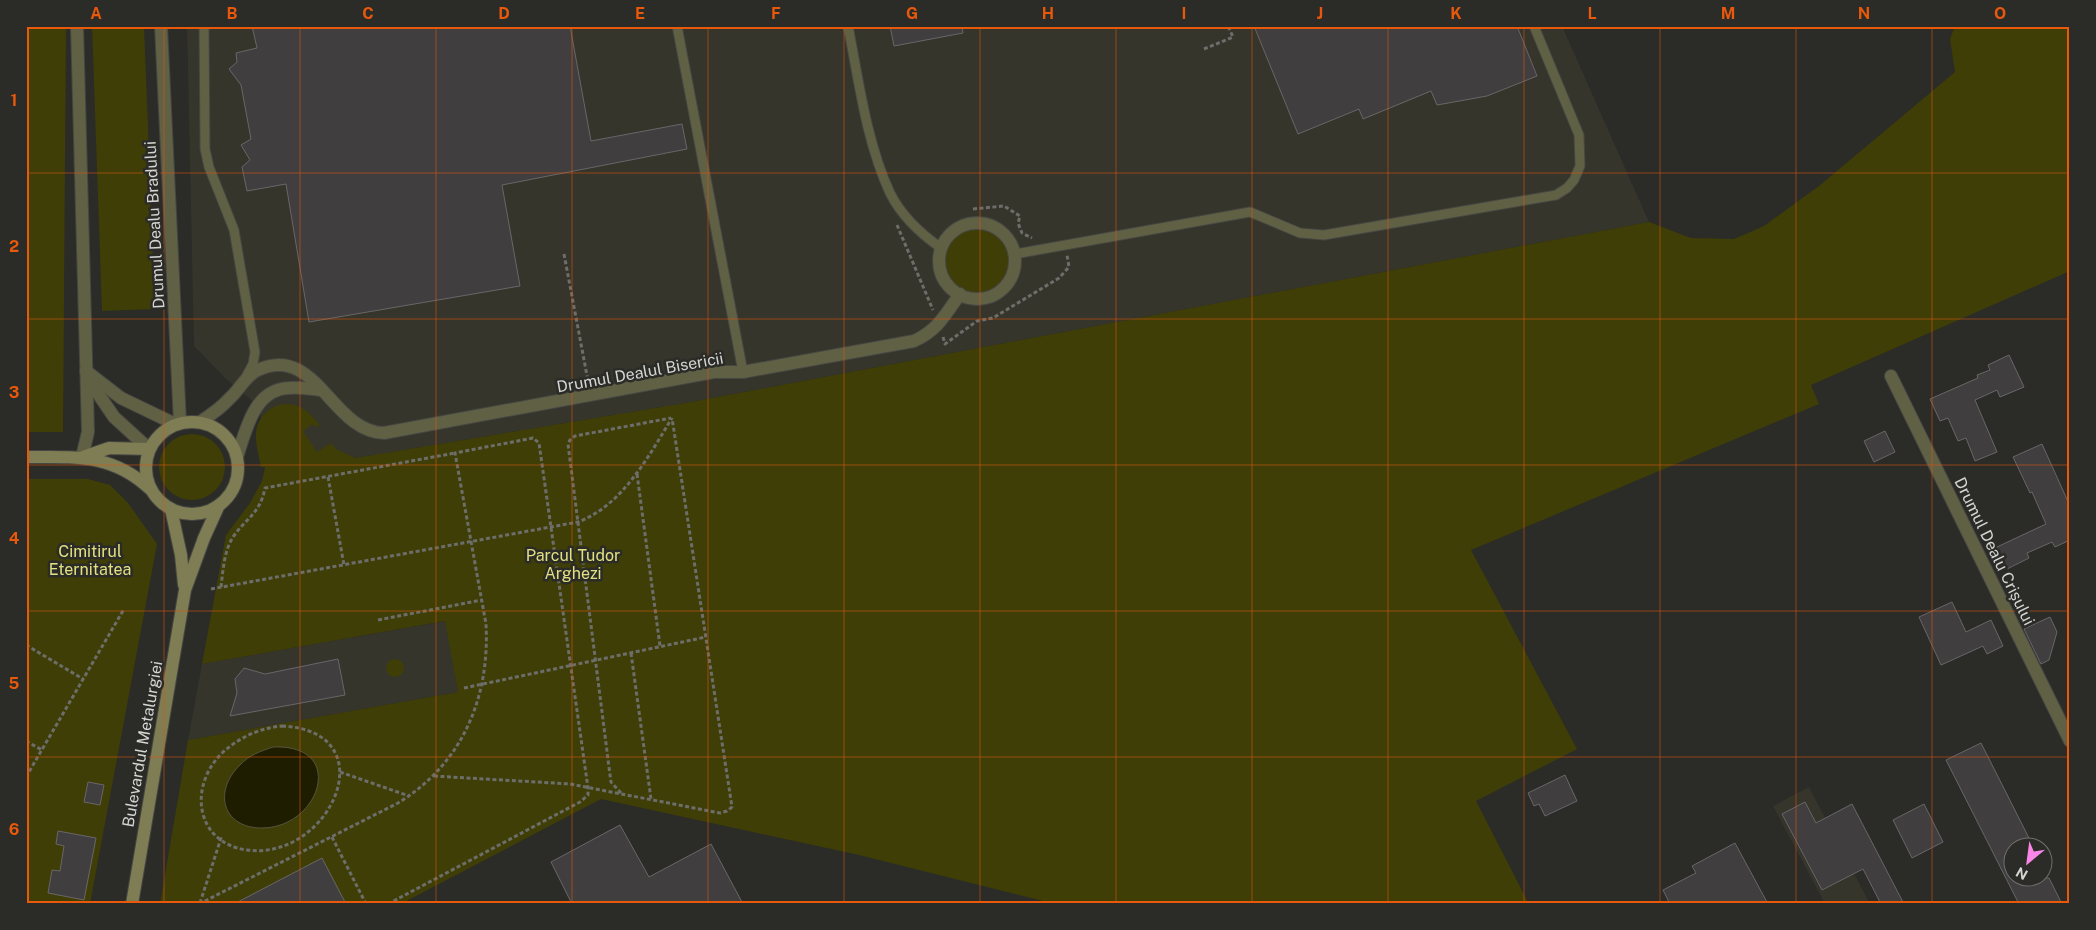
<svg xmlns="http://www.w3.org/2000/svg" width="2096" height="930" viewBox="0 0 2096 930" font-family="'Public Sans',sans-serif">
<rect width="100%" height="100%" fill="#2b2b28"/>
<g fill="#35352c">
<path d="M187,26H1562L1649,222L691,402L307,466L297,463L265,467L260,407L226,379L194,346Z"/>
<path d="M446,621L458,692L188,740L202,664Z"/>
<path d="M1809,787L1870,904H1825L1773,806Z"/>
</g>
<g fill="#3f3e07">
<path d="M26,26H66L63,432H26Z"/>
<path d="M92,26H144L155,309L102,311Z"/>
<path d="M1955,26H2070V271L1811,385L1819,404L1471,550L1577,749L1476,801L1529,904H1055L859,855L601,799L401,904H160L188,740L458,692L445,621L202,664L226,535L250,503L262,481L265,467H261C259,456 255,443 256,432C259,411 280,398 300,407C308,411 314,418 320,425L316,427L313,424L303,431L317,452L331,443L336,449L355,458L691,402L1649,222L1691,238L1734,239L1764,226L1819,186L1955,72L1950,39Z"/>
<circle cx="977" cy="261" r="32"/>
<circle cx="192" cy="467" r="33"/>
<path d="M26,479H88L110,485L128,503L157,544L90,904H26Z"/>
<circle cx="395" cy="668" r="9"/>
</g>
<path fill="#1f1d00" stroke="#56543f" d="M273,747C348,744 320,828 262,828C222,828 213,791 240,765C249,755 261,751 273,747Z"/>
<g fill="#413e40" stroke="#696668">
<path d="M252,26H570L591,141L682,124L687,149L502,185L520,286L309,322L286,184L247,191L242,167L250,160L241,145L251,139L241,85L229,69L237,62L236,53L257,48Z"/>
<path d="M890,26H962L963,33L894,46Z"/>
<path d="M1254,26H1517L1537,76L1487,96L1437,105L1431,91L1363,119L1359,109L1298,134Z"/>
<path d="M2009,355L2024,387L2000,397L1997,390L1975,400L1997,452L1975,461L1966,438L1958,441L1948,418L1940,421L1930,399L1978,378L1977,375L1990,370L1988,365Z"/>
<path d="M1885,431L1895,452L1874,462L1864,441Z"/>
<path d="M2042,444L2070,506V540L2055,547L2052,542L2027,553L2029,558L2007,569L1997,547L2046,524L2032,492L2030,493L2013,457Z"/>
<path d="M1952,602L1966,632L1991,620L2003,646L1987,654L1983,646L1941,665L1919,617Z"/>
<path d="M2050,617L2057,632L2049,660L2041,664L2024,629Z"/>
<path d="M338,659L345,695L230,716L237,693L235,679L244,668L265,674Z"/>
<path d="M1981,743L2034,848H2014V878H2049L2062,904H2019L1946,760Z"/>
<path d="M1565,775L1577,801L1545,816L1539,804L1534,806L1528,793Z"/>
<path d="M88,782L104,785L100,805L84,802Z"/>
<path d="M1805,802L1816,823L1852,804L1904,904H1881L1863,869L1822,890L1782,814Z"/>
<path d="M1924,804L1943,842L1912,858L1893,820Z"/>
<path d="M620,825L649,877L711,844L743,904H572L551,862Z"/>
<path d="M58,831L96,838L84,900L48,893L52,870L60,871L64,846L56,844Z"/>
<path d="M1735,843L1768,904H1670L1663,890L1696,873L1692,866Z"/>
<path d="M322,858L346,904H234Z"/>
</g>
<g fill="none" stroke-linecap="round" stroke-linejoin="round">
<defs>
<g id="service">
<path d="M204,26L205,149L209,167L234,230L255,352L253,364L246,377"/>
<path d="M677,26L743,372"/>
<path d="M848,26C859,81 866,141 890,193C901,215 921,234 941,248"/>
<path d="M1015,254L1250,212L1300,233L1324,235L1556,195L1567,188L1574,180L1580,166L1579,135L1534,26"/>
</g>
<g id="minor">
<path d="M77,26L88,432L82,457"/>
<path d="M161,26L180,423"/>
<circle cx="977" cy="261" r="38"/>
<path d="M86,371L121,398L175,424"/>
<path d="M89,376L99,395L114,417L149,449"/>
<path d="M1891,376L2070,741"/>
<path d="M200,422C211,415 221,408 230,398C239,390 245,377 256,371C316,341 331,432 384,433L714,372H743L914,341C938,330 945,315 960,294"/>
<path d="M237,457C246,430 254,389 289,388C300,387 310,389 320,390"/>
</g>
<g id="secondary">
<circle cx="192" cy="468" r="46"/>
<path d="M26,457C74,457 112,453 150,489"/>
<path d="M83,457L109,448L149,449"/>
<path d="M171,509L181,555L184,585"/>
<path d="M132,904L185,590L204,538L219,505"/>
</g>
</defs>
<use href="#service" stroke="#464643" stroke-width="11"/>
<use href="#minor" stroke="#464643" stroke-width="14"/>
<use href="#secondary" stroke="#464643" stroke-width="14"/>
<g stroke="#6d6d6a" stroke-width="3" stroke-dasharray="4 2.5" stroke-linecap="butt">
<path d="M1204,49L1233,37L1228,26"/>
<path d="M973,209L1004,206L1020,216L1018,223L1022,233L1032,238"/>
<path d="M897,225L933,310"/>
<path d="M564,254L588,381"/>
<path d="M943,337L945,344L977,321L993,318L1059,278L1069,267L1067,255"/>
<path d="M637,474L660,646"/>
<path d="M328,477L344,565"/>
<path d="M221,587C223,571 224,551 233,537C246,518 260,514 265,488L455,453"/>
<path d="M211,589L578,522C623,505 648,457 672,418"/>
<path d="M378,620L482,600"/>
<path d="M26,645L83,679"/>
<path d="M631,653L651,799"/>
<path d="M464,688L706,637"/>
<path d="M282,726C388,731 331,861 247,850C196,843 188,788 221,754C238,738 259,728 282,726Z"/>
<path d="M26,741L42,750"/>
<path d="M340,772L409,796"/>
<path d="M434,776L570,784L720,813L727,811L732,807L672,418"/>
<path d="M26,777L124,609"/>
<path d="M621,793L611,782L610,775L568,444L570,440L575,436L671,418"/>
<path d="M332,837L366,904"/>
<path d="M200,903L222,835"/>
<path d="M199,904L398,803C462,764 490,698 486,624L455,453L533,438L539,443L588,788V795L580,802L388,904"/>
</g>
<use href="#service" stroke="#606045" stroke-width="9"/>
<use href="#minor" stroke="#606045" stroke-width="12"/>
<use href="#secondary" stroke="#7e7d53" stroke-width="12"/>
</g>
<path fill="none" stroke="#e8590c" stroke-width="1" stroke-opacity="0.55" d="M164,26V904M300,26V904M436,26V904M572,26V904M708,26V904M844,26V904M980,26V904M1116,26V904M1252,26V904M1388,26V904M1524,26V904M1660,26V904M1796,26V904M1932,26V904M26,173H2070M26,319H2070M26,465H2070M26,611H2070M26,757H2070"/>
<g text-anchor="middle" stroke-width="5" stroke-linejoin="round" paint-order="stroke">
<g font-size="16" fill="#d5d5d3" stroke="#2b2b28">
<text transform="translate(154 225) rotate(-93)" y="6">Drumul Dealu Bradului</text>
<text transform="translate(640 372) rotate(-10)" y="6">Drumul Dealul Bisericii</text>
<text transform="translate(1995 551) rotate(64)" y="6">Drumul Dealu Crișului</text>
<text transform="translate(142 744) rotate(-80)" y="6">Bulevardul Metalurgiei</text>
</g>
<g font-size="16" fill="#e2e080" stroke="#2b2b28">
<text x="90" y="557">Cimitirul<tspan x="90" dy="18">Eternitatea</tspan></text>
<text x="573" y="561">Parcul Tudor<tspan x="573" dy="18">Arghezi</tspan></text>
</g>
</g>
<rect width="2096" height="930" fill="none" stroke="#2b2b28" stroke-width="55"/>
<g transform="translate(2028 862) rotate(209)"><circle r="24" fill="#2b2b28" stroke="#6f6f6c"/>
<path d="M0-4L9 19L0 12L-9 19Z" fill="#fa87e7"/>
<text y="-8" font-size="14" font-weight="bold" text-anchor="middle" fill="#d5d5d3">N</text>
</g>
<rect x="28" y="28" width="2040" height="874" fill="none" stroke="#e8590c" stroke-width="2"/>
<g font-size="16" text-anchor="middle" font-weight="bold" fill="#e8590c">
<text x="96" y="19">A</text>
<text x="232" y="19">B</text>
<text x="368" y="19">C</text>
<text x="504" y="19">D</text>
<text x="640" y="19">E</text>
<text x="776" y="19">F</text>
<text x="912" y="19">G</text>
<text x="1048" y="19">H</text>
<text x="1184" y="19">I</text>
<text x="1320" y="19">J</text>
<text x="1456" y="19">K</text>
<text x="1592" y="19">L</text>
<text x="1728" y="19">M</text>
<text x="1864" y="19">N</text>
<text x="2000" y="19">O</text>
<text x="14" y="106">1</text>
<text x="14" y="252">2</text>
<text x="14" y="398">3</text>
<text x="14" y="544">4</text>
<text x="14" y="689">5</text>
<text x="14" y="835">6</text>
</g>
</svg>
